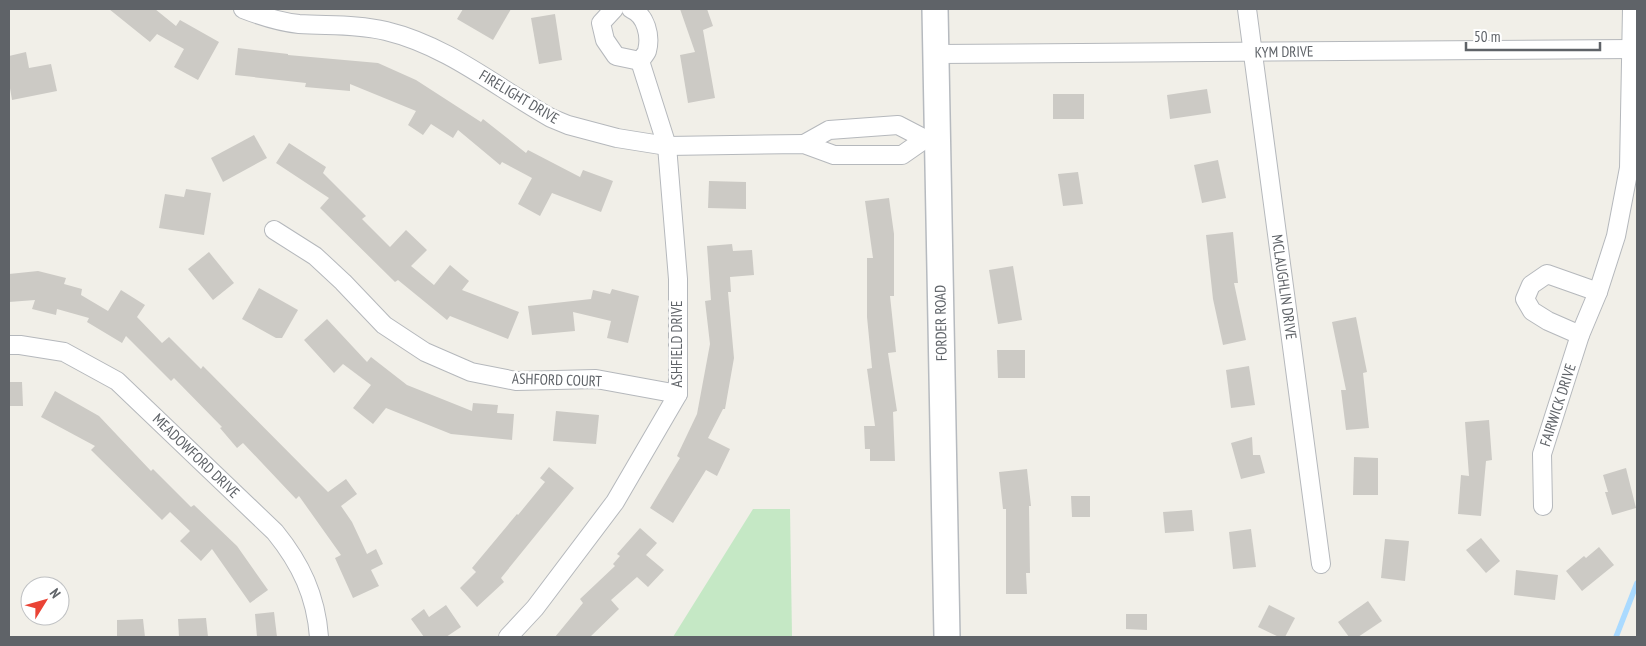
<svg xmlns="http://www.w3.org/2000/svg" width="1646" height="646" viewBox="0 0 1646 646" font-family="'PT Sans Narrow',sans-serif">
<rect width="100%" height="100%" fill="#f1efe8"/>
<path fill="#c5e8c5" d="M753,509H790L792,637H673Z"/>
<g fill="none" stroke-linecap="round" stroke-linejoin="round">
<path stroke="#aadaff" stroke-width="5.5" d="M1616,637L1637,583"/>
</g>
<g fill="#cccac5">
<path d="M109,9H155L176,26L180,20L219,42L198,80L174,67L184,49L157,34L150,42Z"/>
<path d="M463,9H511L493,40L457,19Z"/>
<path d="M680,9H707L713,26L703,30L715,98L688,103L680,55L695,52Z"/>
<path d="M555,14L562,60L539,64L531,18Z"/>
<path d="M238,48L288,54V55L378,63L416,80L481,122L483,119L526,153L528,150L580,177L583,170L613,181L601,212L552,193L540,216L518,204L532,178L502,162L500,165L458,130L453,138L431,124L423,135L408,125L416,111L350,84V91L305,87L306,83L235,75Z"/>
<path d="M26,52L29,68L51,64L57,91L12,100L9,82V56Z"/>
<path d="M1207,89L1211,113L1170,119L1167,95Z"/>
<rect x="1053" y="94" width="31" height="25"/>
<path d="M254,135L267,158L223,182L211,158Z"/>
<path d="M289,143L326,167L323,173L366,216L362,219L390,247L406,230L427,250L411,266L434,285L450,265L469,281L462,290L519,312L508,339L450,316L447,320L398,280L395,282L320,208L329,198L276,163Z"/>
<path d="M1218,160L1226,198L1202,203L1194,165Z"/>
<path d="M1078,172L1083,204L1063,206L1058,174Z"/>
<path d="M709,181L746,182V209L708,208Z"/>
<path d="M186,189L211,193L204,235L159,228L165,194L184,197Z"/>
<path d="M889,198L894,234V296H890L896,352L888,353L897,411L893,412L895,461H870V449H865L864,426H875L867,369L872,368L867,317V258H873L865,201Z"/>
<path d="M1233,232L1238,283H1234L1246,340L1223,345L1213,299L1206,235Z"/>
<path d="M732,244L733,251L752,250L754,275L730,277L731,292H728L734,358L725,409H723L708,438L730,449L717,476L706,470L673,523L650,508L680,458L677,456L697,414L710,344L705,301L711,300L707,246Z"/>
<path d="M209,252L234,283L213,300L188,269Z"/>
<path d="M1013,266L1022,320L998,324L989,270Z"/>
<path d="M38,271L66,278L64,284L82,289L81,295L108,311L121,290L145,305L137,317L162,343L169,337L201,369L203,366L328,492L346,479L357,494L341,506L352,522L367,554L376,549L383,564L371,570L379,586L353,598L335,558L341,555L299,496L296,499L243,443L237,448L220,428L222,427L174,378L171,381L126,336L122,343L87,322L89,318L57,309L56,315L32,309L35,300L9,302V274Z"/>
<path d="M259,288L298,310L282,338H276L242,319Z"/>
<path d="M612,289L639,296L628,343L607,338L611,321L573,312L575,331L532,335L528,306L591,299L593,290L610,294Z"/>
<path d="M1356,317L1367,372L1363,373L1369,428L1346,430L1341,390H1346L1332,322Z"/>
<path d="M327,319L367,362L371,357L407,385L472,411L473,403L498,405L497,413L514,414L512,440L451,434L386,408L373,424L353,408L371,385L343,364L334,373L304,340Z"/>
<path d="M997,350H1025V378H998Z"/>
<path d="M1249,366L1255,405L1231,408L1226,370Z"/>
<path d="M9,382H22L23,406H9Z"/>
<path d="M55,391L99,416L151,471L153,469L191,507L194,505L237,546L268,590L250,603L212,549L201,561L180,541L190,531L170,512L162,520L91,450L95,446L41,417Z"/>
<path d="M556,411L599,415L596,444L553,441Z"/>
<path d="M1489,420L1492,460L1486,461L1481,516L1458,514L1461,475L1469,476L1465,422Z"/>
<path d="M1252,437L1253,455H1260L1265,473L1241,479L1231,443Z"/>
<path d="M1354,457L1378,458V495H1353Z"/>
<path d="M549,467L574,488L501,578L504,582L477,607L460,588L476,572L472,568L517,514L518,515L545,482L540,478Z"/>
<path d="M1626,468L1636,508L1612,515L1605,492H1608L1603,475Z"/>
<path d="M1027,469L1031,506H1029L1030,573H1026L1027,594H1006V509H1003L999,472Z"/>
<path d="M1071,496H1090V517H1072Z"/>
<path d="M1192,510L1194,531L1165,533L1163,512Z"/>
<path d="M640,528L657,543L646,555L664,570L648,587L637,577L611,600L619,609L590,637H555L583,603L580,599L615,566L613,564L620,556L617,554Z"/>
<path d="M1251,529L1256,567L1233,569L1229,532Z"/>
<path d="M1481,538L1500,561L1486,573L1466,550Z"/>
<path d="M1385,539L1409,541L1405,581L1381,578Z"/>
<path d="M1599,547L1614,565L1582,591L1566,571L1584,556L1586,558Z"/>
<path d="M1516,570L1558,575L1555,600L1514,595Z"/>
<path d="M1368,601L1382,621L1358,637H1349L1338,622Z"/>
<path d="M446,605L461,627L446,637H424L411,619L424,609L429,617Z"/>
<path d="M1269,605L1295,618L1285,637H1279L1258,627Z"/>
<path d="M274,612L277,637H257L255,614Z"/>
<path d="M1126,614H1147V630L1126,629Z"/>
<path d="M206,618L208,637H179L178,619Z"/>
<path d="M143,619L145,637H117V620Z"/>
</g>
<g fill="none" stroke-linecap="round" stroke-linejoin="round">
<defs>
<g id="street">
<path d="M243,9C261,16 279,22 299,24C328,26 357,24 386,31C448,46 496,87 551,118L568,125L617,138L667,146L804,144L834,155H902L925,139L938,138"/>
<path d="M614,9L601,23L605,40L616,56L640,61"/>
<path d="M631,9C646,15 651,36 647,51C646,54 642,58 640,61"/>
<path d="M1247,9L1321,564"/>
<path d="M936,54L1632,49"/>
<path d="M804,144L829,130L898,125L925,139"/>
<path d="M274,230L315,256L343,282L384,325L425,352L471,372L516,381L596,379L678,394"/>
<path d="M1580,335L1548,321L1532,311L1525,299L1531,285L1547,274L1598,292"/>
<path d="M9,345H20L64,352L117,381L275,532C301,564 316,596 319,637"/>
<path d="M1543,506L1542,454L1580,335L1598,292L1616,236L1629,168L1632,9"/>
<path d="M508,637L535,608L615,502L678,394V279L667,146L640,61"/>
</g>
<path id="secondary" d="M935,9L947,637"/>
</defs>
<use href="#street" stroke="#b5b8bc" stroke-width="20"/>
<use href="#secondary" stroke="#b6babf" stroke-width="28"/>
<use href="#street" stroke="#fff" stroke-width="18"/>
<use href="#secondary" stroke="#fff" stroke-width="25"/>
</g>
<g text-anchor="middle" stroke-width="5" stroke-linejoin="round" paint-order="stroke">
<g font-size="15" fill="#5f6368" stroke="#fff">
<text transform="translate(1284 52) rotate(-1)" y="5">KYM DRIVE</text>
<text transform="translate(519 97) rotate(31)" y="5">FIRELIGHT DRIVE</text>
<text transform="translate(1284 287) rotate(82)" y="5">MCLAUGHLIN DRIVE</text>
<text transform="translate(941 323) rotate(-91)" y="5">FORDER ROAD</text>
<text transform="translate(677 344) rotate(-90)" y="5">ASHFIELD DRIVE</text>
<text transform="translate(557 380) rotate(2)" y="5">ASHFORD COURT</text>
<text transform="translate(1558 405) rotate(-72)" y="5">FAIRWICK DRIVE</text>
<text transform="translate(196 456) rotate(44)" y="5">MEADOWFORD DRIVE</text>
</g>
</g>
<rect width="1646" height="646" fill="none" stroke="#5f6368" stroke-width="20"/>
<g transform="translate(45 601) rotate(53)"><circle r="24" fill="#ffffff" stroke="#bfc1c3"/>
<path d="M0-4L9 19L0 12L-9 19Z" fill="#ea4335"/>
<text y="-8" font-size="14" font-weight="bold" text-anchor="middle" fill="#5f6368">N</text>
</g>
<path d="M1466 42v8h134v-8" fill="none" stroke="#5f6368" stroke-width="2.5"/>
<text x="1474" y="42" font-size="15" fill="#5f6368" stroke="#ffffff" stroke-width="4" paint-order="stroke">50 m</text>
</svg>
